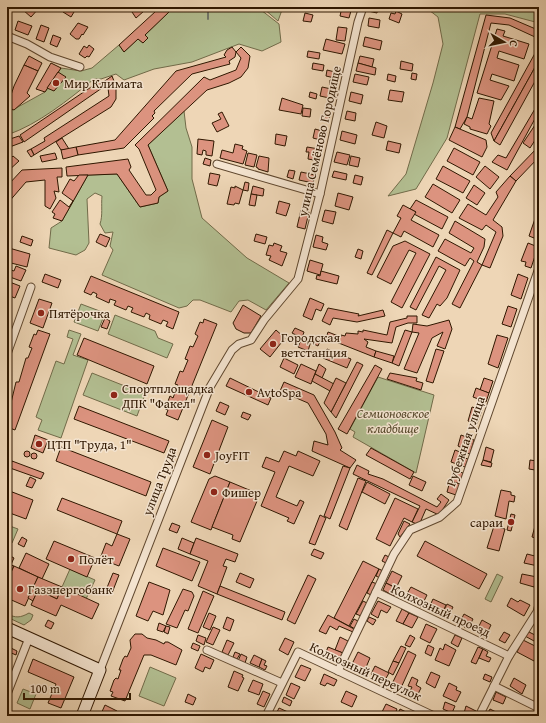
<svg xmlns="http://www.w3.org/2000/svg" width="546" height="723" viewBox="0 0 546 723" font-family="'Gentium Book Plus',serif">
<rect width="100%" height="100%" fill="#eed6b6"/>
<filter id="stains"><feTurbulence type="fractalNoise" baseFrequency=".005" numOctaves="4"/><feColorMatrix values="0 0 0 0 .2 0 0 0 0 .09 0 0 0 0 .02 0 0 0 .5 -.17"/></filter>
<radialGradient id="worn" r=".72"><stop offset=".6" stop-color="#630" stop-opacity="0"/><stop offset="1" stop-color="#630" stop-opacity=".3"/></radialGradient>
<g fill="#b3bf92" stroke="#716b49">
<path d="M168,7H260L261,10L279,24L281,42L262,51L239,44L192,62L154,69L124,80L116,74L101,79H94C68,100 39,124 7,135V113L45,92L61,68L81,71L92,68L119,45L124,52L138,39L143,43L148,38L145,35L169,12Z"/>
<path d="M263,7H283L278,21L264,9Z"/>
<path d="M425,7H539V23L505,14H480L447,138L416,189L388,196L406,174L433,83L443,44L438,17Z"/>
<path d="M184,111L186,128L192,147V179L202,218L247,258L289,283L266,310L248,300L239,301L231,312L200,300H193L187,306L179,308L102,275L113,250L110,246L113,232L105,233L100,224C103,215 101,206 102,196L95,193L87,199L89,243L85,250L76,255L49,248L51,228L62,221L88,175L117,174L140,207L158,203L159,197L168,191L148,145Z"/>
<path d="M81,304L105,313L98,331L74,322Z"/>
<path d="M115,315L155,331L158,338L173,344L167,358L108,334Z"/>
<path d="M69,330L81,334L73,355L88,360L61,438L38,430L42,420L36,417L56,361L64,364L73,339L67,337Z"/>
<path d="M92,373L145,394L137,416L83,395Z"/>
<path d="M378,377L434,395L416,473L353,437L355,432L350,429Z"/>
<path d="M7,525L18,529L12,543L7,541Z"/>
<path d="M70,569L95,580L86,599L62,587Z"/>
<path d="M497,574L503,577L491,602L485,599Z"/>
<path d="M29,613L33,615L31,620L24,625L7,617V614C16,618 20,618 29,613Z"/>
<path d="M150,667L176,678L164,706L139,696Z"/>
<path d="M23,689L36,694L30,709L17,703Z"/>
</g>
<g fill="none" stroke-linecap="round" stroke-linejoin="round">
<path stroke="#70786c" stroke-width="2" d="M208,19V7"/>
</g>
<g fill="#dc937f" stroke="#2f1700">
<path d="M7,7H13L7,19Z"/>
<path d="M26,7H38L39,8L31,17L23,10Z"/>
<path d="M66,7H77L71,17L63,12Z"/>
<path d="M135,7H145L144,11L136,18L132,12Z"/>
<path d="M156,7H168L169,12L145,35L148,38L143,43L138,39L124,52L119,45L156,11Z"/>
<path d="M342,7H352L349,18L340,16Z"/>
<path d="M369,7H378L377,13L368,11Z"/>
<path d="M396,11L402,14L399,23L389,19L391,13L395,14Z"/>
<path d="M305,13L313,15L311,22L303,21Z"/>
<path d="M486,15L510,18L538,30L535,37L509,25L491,23L467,117L460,129L455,127Z"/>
<path d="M369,18L380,20L379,28L368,26Z"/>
<path d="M18,21L32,26L28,35L15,30Z"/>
<path d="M78,23L88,27L83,35L82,34L79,39H76L70,34Z"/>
<path d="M41,25L49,28L44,42L36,39Z"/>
<path d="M338,27L347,28L345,41L336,40Z"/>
<path d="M497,29L505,31L503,36L529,44L524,59L499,51L497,58L519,65L514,81L492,74L490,80L509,86L501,100L477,93Z"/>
<path d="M53,35L61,38L57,47L50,44Z"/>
<path d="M365,37L382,41L380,50L363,46Z"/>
<path d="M326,39L345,44L342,54L323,50Z"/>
<path d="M89,45L94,49L89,57L87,56L85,58L79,54L84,46L87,48Z"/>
<path d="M539,46V60L494,141L491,133Z"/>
<path d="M232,47L236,52L235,57L229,61L230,64L192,74L154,111L155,113L152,116L154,118L124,148L78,155L76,147L115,140L176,71L226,57L224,55L227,50Z"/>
<path d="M241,47L250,56L248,68L241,77L229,83L207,90L148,145L168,191L159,197L158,203L140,207L117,174L67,176L66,167L128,159L131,167L129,170L146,195H151L156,190L139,149L135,145L204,77L210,80L236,70L241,58L236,52Z"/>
<path d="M308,51L320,53L319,59L307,57Z"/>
<path d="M29,56L42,63L38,71L24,65Z"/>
<path d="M360,56L374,59L372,67L358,63Z"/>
<path d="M539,60V74L500,145L494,141Z"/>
<path d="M401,61L413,64L412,71L400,69Z"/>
<path d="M51,63L61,68L45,92L36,89Z"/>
<path d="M313,63L324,65L323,71L312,69Z"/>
<path d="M358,63L376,68L375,75L356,71Z"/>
<path d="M24,65L38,71L27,93L30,96L14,110L7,107L14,86Z"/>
<path d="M336,68L341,69L339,79L326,76L327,70L335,72Z"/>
<path d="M58,72L66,77L54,91L47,88Z"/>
<path d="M412,73L417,74L416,80L411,79Z"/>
<path d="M355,74L369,77L367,85L353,82Z"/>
<path d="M388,74L396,76L395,82L387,80Z"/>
<path d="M112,76L116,86V99L111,107L34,155L31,149L45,141L44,138L109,96L108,88H102V83Z"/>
<path d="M330,80L338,82L337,86L330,85Z"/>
<path d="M100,81L102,88L24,142L20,135Z"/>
<path d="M322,87L336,90L334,99L320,96Z"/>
<path d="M390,90L404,92L402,102L388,100Z"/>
<path d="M310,92L317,94L316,99L309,97Z"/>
<path d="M351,92L363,95L361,104L349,101Z"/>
<path d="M282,98L303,105L301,114L279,110Z"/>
<path d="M479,98L494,101L489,124L491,126L487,134L470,129V127L464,124L467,117L472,119Z"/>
<path d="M539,102V117L537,115L507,170L492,162L498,155L506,158Z"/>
<path d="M303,108L311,109L310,117L302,116Z"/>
<path d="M326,111L331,112L328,122L324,121Z"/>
<path d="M347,111L356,113L355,121L345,119Z"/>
<path d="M222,112L229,126L217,132L212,123L221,119L218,114Z"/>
<path d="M539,119V134L530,148L523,143Z"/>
<path d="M376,122L387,126L384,138L372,135Z"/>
<path d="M455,127L486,140L487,147L482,157L449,140Z"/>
<path d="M315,129L326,132L324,141L313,138Z"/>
<path d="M342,131L357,135L355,144L340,140Z"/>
<path d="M276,134L287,136L285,146L275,144Z"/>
<path d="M19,136L23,142L7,148V140Z"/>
<path d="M62,138L69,149L61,150L56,142Z"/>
<path d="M198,139L214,141L212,156L206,155V151L203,150L202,155L197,154Z"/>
<path d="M388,141L401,144L399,153L386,150Z"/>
<path d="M235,144L243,146L242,149L247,151L243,164L220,158L222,150L233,153Z"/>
<path d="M539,146V157L516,181L510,176Z"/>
<path d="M76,147L78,155L63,159L61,150Z"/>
<path d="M307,147L319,149L318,153L321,154L319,161L308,159L309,152H306Z"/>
<path d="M454,148L480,162L473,175L447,161Z"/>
<path d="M31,149L34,155L31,157L27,151Z"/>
<path d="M337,152L350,155L347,165L334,162Z"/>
<path d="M55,153L57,159L42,162L40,156Z"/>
<path d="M248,153L257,155L254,167L245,165Z"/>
<path d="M13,156L19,161L7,172V162Z"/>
<path d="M259,156L269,158L268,172L258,169V168L256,167Z"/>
<path d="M351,156L360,158L358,167L349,165Z"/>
<path d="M205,158L211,160L210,166L203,164Z"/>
<path d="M443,166L470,181L463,193L436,179Z"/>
<path d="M485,166L499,177L490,189L476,177Z"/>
<path d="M62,168V177H57L59,192L54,191L56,198L50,209L45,206V180L26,182L7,204V186L22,170Z"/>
<path d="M289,170L295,171L293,179L287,177Z"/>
<path d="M334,171L347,174L346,180L332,177Z"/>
<path d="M301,172L315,175L313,183L299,180Z"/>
<path d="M210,173L220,175L217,186L208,184Z"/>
<path d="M79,175H88L62,221L53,218L55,214L52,212L60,200L69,207L73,201L62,193L70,179L74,181Z"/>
<path d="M355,175L363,177L361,185L353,183Z"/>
<path d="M510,176L516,181L493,220L502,227L503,236L490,268L482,265L496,232L486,225L482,230L459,218L468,204L486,215L498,197L496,192Z"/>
<path d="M245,182L249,183L248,191L243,190Z"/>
<path d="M433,184L460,200L452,213L425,197Z"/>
<path d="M474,185L485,193L477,205L466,198Z"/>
<path d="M235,186L243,190L239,204L235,203L234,205L227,204L231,187L235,188Z"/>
<path d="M253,186L264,189L263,196L251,194Z"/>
<path d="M338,193L353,197L349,210L335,206Z"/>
<path d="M251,194L257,195L255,206L249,205Z"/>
<path d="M416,200L448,217L442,229L414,214L416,212L410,209Z"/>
<path d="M279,201L290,204L286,216L276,213Z"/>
<path d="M403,205L416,212L411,220L439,235L433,247L404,231L401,237L393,233L401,218L397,216Z"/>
<path d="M301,210L309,212L305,229L297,227Z"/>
<path d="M325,210L336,212L333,224L322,221Z"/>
<path d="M537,213L539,214V240L529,236Z"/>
<path d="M455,221L485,239L484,247L477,262L482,265L460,308L452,304L474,261L470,258L465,266L438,251L445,239L471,253L474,248L449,233Z"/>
<path d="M387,230L393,233L372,275L367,273Z"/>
<path d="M100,234L110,238L106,247L96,242Z"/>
<path d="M256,234L267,237L265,244L254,241Z"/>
<path d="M316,235L323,237L322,242L328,244L326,250L313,247Z"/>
<path d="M22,236L33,240L31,246L20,242Z"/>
<path d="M405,241L430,254L402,308L391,302L416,253L409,250L391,284L377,277L393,246Z"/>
<path d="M274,243L282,246L280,251L287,253L282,266L269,260L271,256L266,255L269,245L273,246Z"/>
<path d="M528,243L538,247L531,268L525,266L526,262L521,261Z"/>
<path d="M9,248L30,254L27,267L7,262Z"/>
<path d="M358,249L363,251L361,259L355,257Z"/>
<path d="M436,257L460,270L447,298L440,306L437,304L429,318L422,315L446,270L439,266L416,310L410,307Z"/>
<path d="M310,260L323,264L320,275L307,271Z"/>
<path d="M16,266L26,270L21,281L7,276L8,269L14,271Z"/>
<path d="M321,271L339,276L337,284L316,279L317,275L320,276Z"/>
<path d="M45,274L61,280L58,288L42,282Z"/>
<path d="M518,274L528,278L521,299L511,295Z"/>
<path d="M91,276L179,312L173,329L166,326L168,322L163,320L161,324L149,319L150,315L146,313L144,317L131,312L133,308L128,306L126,310L114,305L116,301L110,299L109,303L96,297L97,294L93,292L91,295L84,292Z"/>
<path d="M7,281L20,286L15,298L7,295Z"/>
<path d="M310,298L324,304L321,311L316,309L312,320L303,316Z"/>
<path d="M39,299L52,303L43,328L30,323Z"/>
<path d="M243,305L261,316L251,333H244L236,329L233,323Z"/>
<path d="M7,306L11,308L9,315L7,314Z"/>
<path d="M508,306L517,309L511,327L502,324Z"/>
<path d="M328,308L359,314L358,316L383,310L385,316L357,322L333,318L330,325L322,321Z"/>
<path d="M407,316H417V323H408L396,327L392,343L364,339L368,342L366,347L376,351L374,357L326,338L328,332L341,337V335L345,336L346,333L358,334V331L363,332V330L387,335L390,322L407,318Z"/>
<path d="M105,318L110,321L107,329L101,327Z"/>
<path d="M204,319L217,324L178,420L166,415L168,410L165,409L170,396L173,398L178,385L175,384L180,371L183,372L188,360L185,359L190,346L193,347L198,336L195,334L200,322L203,323Z"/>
<path d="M449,320L452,329L445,349L437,346L443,332L432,338L417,373L404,369L419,333L412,332L413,324L427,326Z"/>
<path d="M295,328L304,332L302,338L292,333Z"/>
<path d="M38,330L50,334L15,430L7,427V407H10L16,382H19L26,358H28L32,348L29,347L34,334L36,335Z"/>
<path d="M276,330L285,338L270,357L260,349Z"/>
<path d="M405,330L412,332L399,366L392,363Z"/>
<path d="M497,335L508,338L498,368L488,364Z"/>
<path d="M84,338L154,366L147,384L77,355Z"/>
<path d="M302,338L311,341L308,351L298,347Z"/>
<path d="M313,338L320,341L318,346L312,343Z"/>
<path d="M327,349L351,359L347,368L323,358Z"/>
<path d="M436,349L444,351L433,383L426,381Z"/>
<path d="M376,351L394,356L392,363L374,357Z"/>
<path d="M284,358L298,365L294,374L280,367Z"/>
<path d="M357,362L363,365L336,418L331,412Z"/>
<path d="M301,364L316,371L311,384L295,377Z"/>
<path d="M319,364L326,369L322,378L315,374Z"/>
<path d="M375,365L382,369L347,434L338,429Z"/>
<path d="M390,373L417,378L416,381L423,383L421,390L387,379Z"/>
<path d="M315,374L334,384L330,391L312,381Z"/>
<path d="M230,378L271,398L268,405L226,386Z"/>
<path d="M336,378L346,383L331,412L324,403Z"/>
<path d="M484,378L493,381L489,393L480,390Z"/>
<path d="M284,382L314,395L335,432L342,448L340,450L356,460L350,468L312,451L314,441L328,445L326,434L308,403L280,391Z"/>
<path d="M476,388L489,393L486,402L473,397Z"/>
<path d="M220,402L229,406L225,415L216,411Z"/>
<path d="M79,406L169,441L164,453L74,419Z"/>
<path d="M472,407L482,410L477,424L468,421Z"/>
<path d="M243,412L251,415L248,420L241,417Z"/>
<path d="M212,420L228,427L210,474L193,467Z"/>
<path d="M35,435L48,440L43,453L31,448Z"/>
<path d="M461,435L474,440L470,454L460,451L462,448L458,446Z"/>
<path d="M61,447L151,482L146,496L56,461Z"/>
<path d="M486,447L494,450L491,462L483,460Z"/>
<path d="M371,448L414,472L410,479L366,455Z"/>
<path d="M455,450L460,452L459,456L468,459L465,467L451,462Z"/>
<circle cx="27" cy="454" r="3"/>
<path d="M284,451L296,456L298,451L320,461L313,476L289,466L276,497L297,506L300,500L304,502L294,524L287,521L289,518L261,506L275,472L262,467L266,457L279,462Z"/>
<circle cx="34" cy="456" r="3"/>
<path d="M483,460L492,463L491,467L481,465Z"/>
<path d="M530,460L537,461L535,470L529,469Z"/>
<path d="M12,461L44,473L41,479L10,468Z"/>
<path d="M357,465L369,471L368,474L383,479L437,507L441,502L437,499L441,494L449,500L439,515L426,509L419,525L412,522L420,506L353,474Z"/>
<path d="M343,466L350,468L330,519L324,516Z"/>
<path d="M454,470L463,473L460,484L450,481Z"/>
<path d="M215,476L230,482L211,530L191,522L209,479Z"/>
<path d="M413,476L426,482L422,491L409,485Z"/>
<path d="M30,477L36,480L32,488L26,486Z"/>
<path d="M358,478L366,481L347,530L339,526Z"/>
<path d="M450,481L460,484L456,495L447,492Z"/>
<path d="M230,482L254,492L257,501L240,542L232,539L233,535L212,527Z"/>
<path d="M367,482L390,494L385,504L362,492Z"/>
<path d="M7,490L33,500L26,519L7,512Z"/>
<path d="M501,490L511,492V495L515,496L514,502L509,501L506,519L495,516Z"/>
<path d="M62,498L122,521L117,534L57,510Z"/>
<path d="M395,498L418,509L412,522L404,518L390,546L376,539Z"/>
<path d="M511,514L515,515L511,531L507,530Z"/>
<path d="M320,515L326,518L315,545L309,543Z"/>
<path d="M404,521L410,524L400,537L398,534Z"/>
<path d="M172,523L180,526L177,533L169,530Z"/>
<path d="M494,526L505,529L499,551L487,548Z"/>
<path d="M535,526L539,527V539L532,537Z"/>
<path d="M117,534L130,539L119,566L106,561L107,558L101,556L106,543L112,546Z"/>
<path d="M22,537L27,540L24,547L18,544Z"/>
<path d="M182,538L194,543L190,554L178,549Z"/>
<path d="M196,538L238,554L235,562L226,559L223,566L227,567L217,594L198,586L208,561L190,554Z"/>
<path d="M54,541L95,558L87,577L46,559Z"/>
<path d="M425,541L487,574L479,589L417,556Z"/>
<path d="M163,548L200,562L192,581L156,566Z"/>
<path d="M314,549L324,553L321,559L311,555Z"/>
<path d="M26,553L49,564L42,579L19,568Z"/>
<path d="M7,554L14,558L7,573Z"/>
<path d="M527,554L539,557L538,566L524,563Z"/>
<path d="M385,555L389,557L386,563L382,561Z"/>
<path d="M363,561L379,569L349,626L334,618Z"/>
<path d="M11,565L14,566L7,581V573Z"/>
<path d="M14,566L38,577L25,606L7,598V581Z"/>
<path d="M379,569L383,571L380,578L376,576Z"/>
<path d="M392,571L402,576L396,588L386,583Z"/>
<path d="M113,573L119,575L112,593L106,590Z"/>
<path d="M240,573L254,579L250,588L236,582Z"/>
<path d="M522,574L537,577L534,587L520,583Z"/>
<path d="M308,575L316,579L295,624L287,620Z"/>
<path d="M38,577L62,587L57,599L38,590L33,601L28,598Z"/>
<path d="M149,582L170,590L163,615L153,611L148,621L136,616Z"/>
<path d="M372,582L377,584L371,595L367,593Z"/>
<path d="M386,583L398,589L394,596L383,590Z"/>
<path d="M220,586L285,612L282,620L217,594Z"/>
<path d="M62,587L99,604L92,619L61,605L56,616L31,605L38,590L57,599Z"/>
<path d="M411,587L427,595L421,607L405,597Z"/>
<path d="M183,589L192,592L194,596L188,611L185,610L177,628L166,624Z"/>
<path d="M203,591L214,596L198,633L188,629Z"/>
<path d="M511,598L518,602L520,600L530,605L524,616L507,606Z"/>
<path d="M433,599L446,605L441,616L428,610Z"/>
<path d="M363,601L367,603L361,616L356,614Z"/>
<path d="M378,601L391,607L387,613L381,610L378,618L371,614Z"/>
<path d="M447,604L453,607L447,619L441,616Z"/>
<path d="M402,609L409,613L403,624L396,621Z"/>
<path d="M209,613L216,616L210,630L203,627Z"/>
<path d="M409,613L418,617L412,628L403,624Z"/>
<path d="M464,614L473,619L468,629L459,624Z"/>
<path d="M328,615L354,629L353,632L339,626L337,630L330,626L326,634L319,631Z"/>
<path d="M227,617L234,620L230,631L223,628Z"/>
<path d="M369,617L376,620L373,625L367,621Z"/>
<path d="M354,619L358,621L355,629L350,626Z"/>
<path d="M48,620L54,623L51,629L45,626Z"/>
<path d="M482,620L491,625L485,637L476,632Z"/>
<path d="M159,623L166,626L163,632L157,630Z"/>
<path d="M426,624L437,629L430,643L420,638Z"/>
<path d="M166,626L170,627L168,634L164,632Z"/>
<path d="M213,627L220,630L213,645L206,642Z"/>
<path d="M527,631L537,636L534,641L525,636Z"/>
<path d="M504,632L510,635L505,643L499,640Z"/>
<path d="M135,634H142L147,638L156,640L164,644L165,642H168L182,650L176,665L151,655H144L125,701L111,696L113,692L110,691L114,680L116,678L118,679L121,670H119L123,659L125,656L127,657L131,648L130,640Z"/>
<path d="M198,635L206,638L204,645L196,641Z"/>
<path d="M410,635L415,638L410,647L405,645Z"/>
<path d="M455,635L462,638L458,647L451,643Z"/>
<path d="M340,637L348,641L343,653L335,650Z"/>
<path d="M285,638L294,642L288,655L279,650Z"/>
<path d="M227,640L234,643L228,655L222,652Z"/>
<path d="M523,640L539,648L534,661L517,652Z"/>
<path d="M193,643L200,646L198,651L191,648Z"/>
<path d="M445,644L456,650L449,666L435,660L440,648L443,650Z"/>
<path d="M428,645L434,648L431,656L425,653Z"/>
<path d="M401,646L406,648L399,663L393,661Z"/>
<path d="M328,647L343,653L338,663L324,657Z"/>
<path d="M478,647L483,649L476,664L471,662Z"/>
<path d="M11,648L17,651L16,655L9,652Z"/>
<path d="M483,649L488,652L486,656L491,658L489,662L479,658Z"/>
<path d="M408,651L416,655L400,690L391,686Z"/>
<path d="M235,652L240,654L237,659L233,657Z"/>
<path d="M358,652L370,658L364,672L351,666Z"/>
<path d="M201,654L214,660L210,669L205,667L203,672L195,668Z"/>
<path d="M241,654L247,657L245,663L238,661Z"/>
<path d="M254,655L262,659L259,667L250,663Z"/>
<path d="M33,659L74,677L61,708L48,703L56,684L28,672Z"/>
<path d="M262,659L266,661L264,665L267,666L265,670L259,667Z"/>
<path d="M393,661L399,663L393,675L388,672Z"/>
<path d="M301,665L311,669L305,681L295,677Z"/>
<path d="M375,666L389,673L385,680L371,674Z"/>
<path d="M234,671L243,675L242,677L244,678L238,691L228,687Z"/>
<path d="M431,672L440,676L435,688L426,683Z"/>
<path d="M324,674L337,680L334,686L327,683L325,686L320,684Z"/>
<path d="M485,674L492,677L490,682L483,679Z"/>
<path d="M412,677L418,680L416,685L421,688L417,696L409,693L412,687L408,686Z"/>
<path d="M514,678L526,685L522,694L510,686Z"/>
<path d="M253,680L263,684L259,695L248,691Z"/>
<path d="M291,683L300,687L294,699L286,695Z"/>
<path d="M449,683L457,687L456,690L461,692L456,702L443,696Z"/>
<path d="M263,691L270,694L264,707L257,704Z"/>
<path d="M346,691L357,696L352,707L341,702Z"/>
<path d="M496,692L506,697L503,704L493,700Z"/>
<path d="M188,694L196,698L193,705L185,702Z"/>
<path d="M284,697L292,701L290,706L282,702Z"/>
<path d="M445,702L455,706L452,713L443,709Z"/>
<path d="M386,704L397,709L394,716H380Z"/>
<path d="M105,705L117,711L115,716H100Z"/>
<path d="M466,706L476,711L474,716L464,713Z"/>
<path d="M279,708L288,712L286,716H275Z"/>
<path d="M400,709L406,712L404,716H397Z"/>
<path d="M490,709L504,716H486Z"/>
</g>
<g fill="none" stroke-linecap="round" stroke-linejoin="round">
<defs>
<g id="street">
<path d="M7,36L27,44L50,57L80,67"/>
<path d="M217,164L320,194"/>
<path d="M7,354L31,287"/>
<path d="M376,592L394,554L410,530L440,517L457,502L539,268"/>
<path d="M207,650L282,683"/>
<path d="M100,670L210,387L232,350L239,344L251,340L264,320L298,279L320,194L358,22L363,7"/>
<path d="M338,671L376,592L509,656"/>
<path d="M494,686L539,708"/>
<path d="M7,694L29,638"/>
<path d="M266,716L298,652L434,716"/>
<path d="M479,716L509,656L537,612L539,604"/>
</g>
<path id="secondary" d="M7,628L100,670L82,716"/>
</defs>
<use href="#street" stroke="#5f472e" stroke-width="9"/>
<use href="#secondary" stroke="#2f1700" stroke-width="13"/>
<use href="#street" stroke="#f4e4d0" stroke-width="7"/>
<use href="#secondary" stroke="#f4e4d0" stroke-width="11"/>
</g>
<g fill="#8f2418" stroke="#f4e4d0" stroke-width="1.5">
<circle cx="56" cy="83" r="4"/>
<circle cx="41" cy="313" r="4"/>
<circle cx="273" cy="344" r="4"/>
<circle cx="249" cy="392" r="4"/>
<circle cx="114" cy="395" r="4"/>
<circle cx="39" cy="444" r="4"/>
<circle cx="207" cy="455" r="4"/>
<circle cx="214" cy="492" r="4"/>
<circle cx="511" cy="522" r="4"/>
<circle cx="71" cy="559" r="4"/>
<circle cx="20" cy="589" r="4"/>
</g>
<g text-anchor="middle" stroke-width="3" stroke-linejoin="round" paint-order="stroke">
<g font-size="13" fill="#2f1700" stroke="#f4e4d0" text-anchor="start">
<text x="64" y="88">Мир Климата</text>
<text x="49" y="318">Пятёрочка</text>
<text x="281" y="342">Городская<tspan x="281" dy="15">ветстанция</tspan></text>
<text x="122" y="393">Спортплощадка<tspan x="122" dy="15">ДПК "Факел"</tspan></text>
<text x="257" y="397">AvtoSpa</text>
<text x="47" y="449">ЦТП "Труда, 1"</text>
<text x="215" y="460">JoyFIT</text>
<text x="222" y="497">Фишер</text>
<text x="503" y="527" text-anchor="end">сараи</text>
<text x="79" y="564">Полёт</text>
<text x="28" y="594">Газэнергобанк</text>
</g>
<g font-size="13" fill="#2f1700" stroke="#f4e4d0">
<text transform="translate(319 141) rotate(-77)" y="5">улица Семёново Городище</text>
<text transform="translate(465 441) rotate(-71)" y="5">Рубежная улица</text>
<text transform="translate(159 481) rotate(-69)" y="5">улица Труда</text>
<text transform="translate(441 610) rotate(25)" y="5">Колхозный проезд</text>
<text transform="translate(366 671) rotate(25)" y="5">Колхозный переулок</text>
</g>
<g font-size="13" font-style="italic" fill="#57492c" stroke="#f4e4d0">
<text x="393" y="418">Семионовское<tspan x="393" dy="15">кладбище</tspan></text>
</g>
</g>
<rect width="546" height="723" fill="none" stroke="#eed6b6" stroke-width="24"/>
<rect x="8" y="8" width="530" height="707" fill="none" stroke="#2f1700" stroke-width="2"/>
<rect x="12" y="12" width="522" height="699" fill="none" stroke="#2f1700"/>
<g transform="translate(504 42) rotate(99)" stroke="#f4e4d0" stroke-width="3" paint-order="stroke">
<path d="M0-3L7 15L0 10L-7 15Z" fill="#2f1700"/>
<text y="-6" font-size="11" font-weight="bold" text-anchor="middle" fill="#2f1700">С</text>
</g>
<path d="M24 693v6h106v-6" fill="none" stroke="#2f1700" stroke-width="2"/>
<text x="30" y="693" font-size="12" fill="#2f1700" stroke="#f4e4d0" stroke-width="3" paint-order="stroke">100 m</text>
<rect width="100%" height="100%" filter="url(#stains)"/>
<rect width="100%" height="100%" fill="url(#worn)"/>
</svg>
